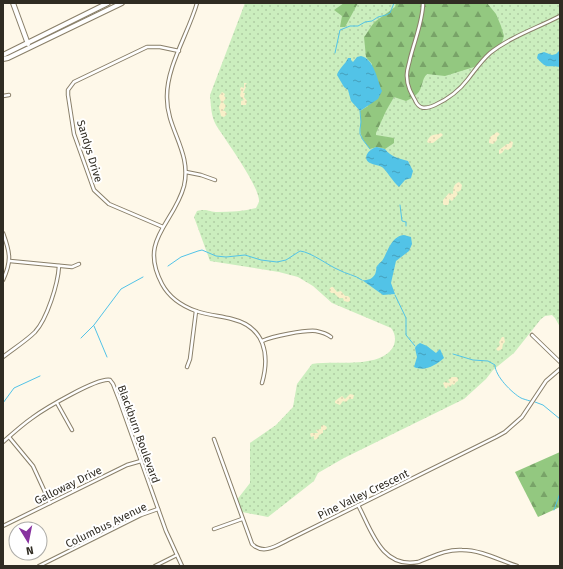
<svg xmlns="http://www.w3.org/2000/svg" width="563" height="569" viewBox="0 0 563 569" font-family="'Fira Sans',sans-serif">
<defs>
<pattern id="grass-dots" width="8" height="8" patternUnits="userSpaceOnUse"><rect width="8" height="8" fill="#cbeebe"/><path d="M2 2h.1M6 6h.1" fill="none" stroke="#afcca3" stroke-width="1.8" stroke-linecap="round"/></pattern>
<pattern id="forest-firs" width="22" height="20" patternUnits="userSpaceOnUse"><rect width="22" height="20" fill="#93c880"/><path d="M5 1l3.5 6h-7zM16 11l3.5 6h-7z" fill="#78a368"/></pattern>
<pattern id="sand-dots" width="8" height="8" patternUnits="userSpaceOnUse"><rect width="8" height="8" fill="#f9efc9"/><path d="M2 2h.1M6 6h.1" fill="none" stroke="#d6cdac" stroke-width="1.8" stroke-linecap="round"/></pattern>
<pattern id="water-ripples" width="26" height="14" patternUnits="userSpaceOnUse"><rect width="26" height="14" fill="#52c3e7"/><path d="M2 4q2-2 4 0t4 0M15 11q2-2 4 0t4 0" fill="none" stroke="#449fbb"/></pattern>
</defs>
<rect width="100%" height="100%" fill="#fef8e9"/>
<path fill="url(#grass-dots)" d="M245,3H560V327L555,318L552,315L545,316L541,319L514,353L493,370L486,379L464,399L344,458L318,473L314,481L268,517L242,512L236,501L250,483V443L276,425L293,407L297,384L312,364C334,360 383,370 394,345C396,339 395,333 391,328L332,303L313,286L298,277L279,272L210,261L194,217L197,211C207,208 209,212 218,212C231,212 244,211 256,208C257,206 258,204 259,202C261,188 224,138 216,125C211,116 211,106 210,95Z"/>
<g fill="url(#forest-firs)">
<path d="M344,3H358L345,27H340L342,16L334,10Z"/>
<path d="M396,3H487L496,14L501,26L504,36L501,46L474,67L445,76L427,74C421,80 423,88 417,94C414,97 410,99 406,101L394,97L386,111L376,133V135L394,138V143L385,149L377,147L370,149C355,131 363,131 360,111L368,106L372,64L366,57L364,37C368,32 372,24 376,21C382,16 389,12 395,7Z"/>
<path d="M560,452V507L538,517L515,472Z"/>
</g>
<g fill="url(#sand-dots)">
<path d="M244,83H247L245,85L246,87L243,93H245L244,97L247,101L246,105H241V101L244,100L240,96L241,91L240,89L241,87L244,88Z"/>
<path d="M222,92L225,94L224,96L226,98L223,102L226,106L223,111H225L227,114L224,117L221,116L219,107L221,102L219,96Z"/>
<path d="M497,132L500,134L497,137V140L493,144L489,143V141L490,137Z"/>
<path d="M441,133L443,135L433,143H429L427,142C431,132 435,136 441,133Z"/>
<path d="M510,141L513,142L512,147L508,150L505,149L502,153L499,154V150L507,144H509Z"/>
<path d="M459,182L462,185L461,190L458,192L456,191L458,194L452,201L449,199V203L448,205H444L443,204V200L449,193L453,194C453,190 453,184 459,182Z"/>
<path d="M333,287L337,292L341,291L345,296H348L350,298V301L348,302L344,301L343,298H339L334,293H331L329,290L331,287Z"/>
<path d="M502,337H504L505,342L503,344L502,349L498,351L496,349L500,345L499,342Z"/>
<path d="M452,377H456L458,378V381L456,382L454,385L452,384L451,386L449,387L448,385L447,388H445L443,383L445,382L449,383L450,382L448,380Z"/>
<path d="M350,394L354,395L353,399H349L346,402L343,401L340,405L335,403V401L339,398L342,396L345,399Z"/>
<path d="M324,425L327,427L326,430H323V433L319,435L318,438L315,440L314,439V436L311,437L310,434L311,433H318L316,430L321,429V426Z"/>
</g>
<g fill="url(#water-ripples)">
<path d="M560,50V67C548,64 548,71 537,58L538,54L544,52L552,55L556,54Z"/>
<path d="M361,56C374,59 377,79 382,91L378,99L360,111L351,101L348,90L344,87L337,75C339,68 345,65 348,58H351V60L353,62L357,57Z"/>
<path d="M377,147L385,149C391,157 398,158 408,161L413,171L411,178L405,180L399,187C392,181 388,172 382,167C378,165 374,165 370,163C361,158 370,148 377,147Z"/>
<path d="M404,235L411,237L412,244L409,251L396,261L391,283L395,294L383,295L362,280C368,281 375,278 376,271C377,268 375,268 378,265C379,263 381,262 382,261C388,252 391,236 404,235Z"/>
<path d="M420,343L427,346L436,353L440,349L444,358C436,365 425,372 414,367L417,357L415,348L417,345Z"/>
</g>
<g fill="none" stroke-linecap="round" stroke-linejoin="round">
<g stroke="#52c3e7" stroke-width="1">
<path d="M335,53L340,30L350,26H358L365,22L372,21L378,17L386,15L390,13L394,3"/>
<path d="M360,111L361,122L360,129V134L363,140L370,149"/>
<path d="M400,205L402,221L406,222V226"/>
<path d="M168,266L181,257L198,251L202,250L216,256L226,257L245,255L261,260L277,262L286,260L300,251C311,252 329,266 339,270C346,274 355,275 362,280"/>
<path d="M395,295L406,318V335L415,346"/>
<path d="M94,326L107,357"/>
<path d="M81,338L94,325L121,289L143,277"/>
<path d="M453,354L473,360L488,361L495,365C495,376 512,393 521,398C523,399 527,400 530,401"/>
<path d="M535,402L543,405L560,419"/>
<path d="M3,403L14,388L40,376"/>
<path d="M554,510L560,493"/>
</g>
<defs>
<g id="street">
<path d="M197,3C189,32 166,67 167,98C167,130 192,152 184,186C174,224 138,239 162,284C169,297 182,306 196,311C208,315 220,316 232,319C265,327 270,355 262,383"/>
<path d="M423,3C423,21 414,42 410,59C409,65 406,71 407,77C407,86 411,93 415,100C419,110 426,109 435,105C448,99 459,91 468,79C475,70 481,61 490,53C510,37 537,28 560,16"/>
<path d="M3,96L9,95"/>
<path d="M186,172L201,175L215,180"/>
<path d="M163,227L109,204L94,190L74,134L68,95V90L74,82L147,47H160L179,51"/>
<path d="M3,233C10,252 12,261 3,280"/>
<path d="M10,261L72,267L79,264"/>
<path d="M532,335L560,362"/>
<path d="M262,341C273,336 304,330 316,331C321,332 327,334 331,337"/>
<path d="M3,357C13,349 26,341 35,332C47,319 58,284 59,266"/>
<path d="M187,367L190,359L196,311"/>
<path d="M57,403L72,430"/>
<path d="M9,437L33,466L50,503"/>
<path d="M214,439L252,544C263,555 276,546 288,540L496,437L505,432L522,417L546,381L560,369"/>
<path d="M3,442C12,434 22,425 32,418C44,409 98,377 110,380L113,384L120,402L166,531L182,566"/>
<path d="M358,505C371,529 381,569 418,562C432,557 446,549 462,550C481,550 499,560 517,566"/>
<path d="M3,526L127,465L141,461"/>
<path d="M214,529L242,519"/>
<path d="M39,566L141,515L158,509"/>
<path d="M155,566L177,555"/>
</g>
<g id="secondary">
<path d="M13,3L28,44"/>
<path d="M3,55L108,3"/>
<path d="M3,59L8,58L122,3"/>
</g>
</defs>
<use href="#street" stroke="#897f69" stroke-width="4.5"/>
<use href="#secondary" stroke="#897f69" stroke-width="6"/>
<use href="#street" stroke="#fff" stroke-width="2.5"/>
<use href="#secondary" stroke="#fff" stroke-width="4"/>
</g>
<g text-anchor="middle" stroke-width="4" stroke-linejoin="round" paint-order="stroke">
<g font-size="11" fill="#302c23" stroke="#fff">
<text transform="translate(90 151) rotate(73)" y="4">Sandys Drive</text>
<text transform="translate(139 434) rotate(70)" y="4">Blackburn Boulevard</text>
<text transform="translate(68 485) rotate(-26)" y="4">Galloway Drive</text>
<text transform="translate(363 494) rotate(-26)" y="4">Pine Valley Crescent</text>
<text transform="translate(106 525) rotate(-26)" y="4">Columbus Avenue</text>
</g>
</g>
<rect width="563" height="569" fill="none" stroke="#302c23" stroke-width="8"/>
<g transform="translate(28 541) rotate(170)"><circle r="19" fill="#ffffff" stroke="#acaba7"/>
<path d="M0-3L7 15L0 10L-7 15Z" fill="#87329f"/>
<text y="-6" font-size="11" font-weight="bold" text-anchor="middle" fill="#302c23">N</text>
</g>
</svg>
